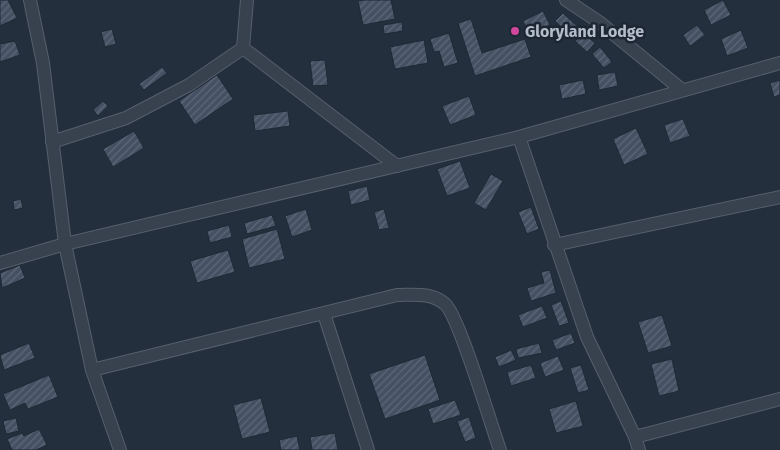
<svg xmlns="http://www.w3.org/2000/svg" width="780" height="450" viewBox="0 0 780 450" font-family="'Fira Sans',sans-serif">
<defs>
<pattern id="building-hatch" width="6" height="6" patternUnits="userSpaceOnUse" patternTransform="scale(1.25)"><rect width="6" height="6" fill="#455162"/><path d="M-1 1l2-2M0 6l6-6M5 7l2-2" fill="none" stroke="#5d6877"/></pattern>
</defs>
<rect width="100%" height="100%" fill="#242f3e"/>
<g fill="url(#building-hatch)" stroke="#1f2835">
<path d="M0,0H8L17,18L0,26Z"/>
<path d="M363,0H391L395,19L363,25L358,1Z"/>
<path d="M723,0L731,15L711,25L704,10Z"/>
<path d="M543,11L550,25L530,35L523,21Z"/>
<path d="M563,13L580,29L572,37L555,21Z"/>
<path d="M471,19L482,53L525,39L531,57L475,76L458,23Z"/>
<path d="M402,22L403,31L384,34L383,25Z"/>
<path d="M697,25L705,35L690,46L683,35Z"/>
<path d="M112,29L116,44L105,47L101,32Z"/>
<path d="M741,30L748,48L727,56L721,39Z"/>
<path d="M449,33L458,63L444,67L439,51L434,52L430,39Z"/>
<path d="M583,33L595,43L587,52L575,41Z"/>
<path d="M424,40L428,63L395,69L390,47Z"/>
<path d="M15,41L20,55L0,62V44Z"/>
<path d="M600,47L612,62L604,68L592,54Z"/>
<path d="M325,60L328,85L313,86L310,61Z"/>
<path d="M162,67L167,73L144,90L139,84Z"/>
<path d="M615,72L618,86L599,90L597,75Z"/>
<path d="M217,75L233,99L195,125L179,101Z"/>
<path d="M583,80L586,94L562,99L559,85Z"/>
<path d="M780,80V95L774,97L770,83Z"/>
<path d="M469,96L476,115L450,125L442,106Z"/>
<path d="M103,101L108,106L98,116L93,110Z"/>
<path d="M288,111L290,126L255,131L253,115Z"/>
<path d="M683,119L690,136L670,143L664,125Z"/>
<path d="M636,128L648,154L624,165L613,139Z"/>
<path d="M134,131L144,148L113,167L103,149Z"/>
<path d="M460,161L470,188L447,196L437,169Z"/>
<path d="M491,174L503,181L486,210L474,203Z"/>
<path d="M367,186L370,200L351,205L348,191Z"/>
<path d="M21,199L23,208L14,210L13,201Z"/>
<path d="M531,207L539,229L527,234L518,212Z"/>
<path d="M306,209L312,230L292,237L285,216Z"/>
<path d="M384,209L389,228L379,230L374,212Z"/>
<path d="M272,215L276,226L247,234L244,223Z"/>
<path d="M229,225L232,237L210,243L207,231Z"/>
<path d="M277,229L285,259L249,268L242,239Z"/>
<path d="M228,250L235,272L197,283L190,261Z"/>
<path d="M20,265L25,278L2,288L0,273Z"/>
<path d="M550,270L556,293L531,301L527,288L544,283L541,272Z"/>
<path d="M561,301L569,323L559,326L551,305Z"/>
<path d="M542,306L547,318L523,327L518,315Z"/>
<path d="M662,315L672,346L648,353L638,322Z"/>
<path d="M571,333L575,343L556,350L552,340Z"/>
<path d="M29,343L35,358L4,370L0,355Z"/>
<path d="M539,343L542,353L518,358L516,349Z"/>
<path d="M511,350L516,360L499,367L495,357Z"/>
<path d="M425,355L440,400L385,419L369,374Z"/>
<path d="M558,356L564,370L545,377L540,363Z"/>
<path d="M672,359L679,391L659,396L651,364Z"/>
<path d="M531,365L536,378L511,386L507,372Z"/>
<path d="M581,365L589,390L578,393L570,368Z"/>
<path d="M49,375L58,397L28,409L25,403L10,410L3,394Z"/>
<path d="M261,398L270,432L242,439L233,405Z"/>
<path d="M455,400L461,415L433,424L428,409Z"/>
<path d="M576,401L583,426L556,433L549,409Z"/>
<path d="M469,417L476,438L465,442L457,421Z"/>
<path d="M16,418L19,431L6,434L3,421Z"/>
<path d="M39,429L47,445L36,450H12L7,439L22,433L24,436Z"/>
<path d="M335,433L338,450H312L310,437Z"/>
<path d="M297,436L300,450H281L279,440Z"/>
</g>
<g fill="none" stroke-linecap="round" stroke-linejoin="round">
<defs>
<g id="street">
<path d="M30,0L43,63L65,244L92,370L120,450"/>
<path d="M566,0L599,22L682,90"/>
<path d="M243,48L397,166"/>
<path d="M519,137L587,337L635,437L639,450"/>
<path d="M52,142L126,118L189,85L243,48L247,0"/>
<path d="M554,245L780,197"/>
<path d="M0,263L65,244L519,137L780,63"/>
<path d="M324,314L368,450"/>
<path d="M92,370L397,295C414,295 431,292 445,304C459,316 491,425 500,450"/>
<path d="M635,437L780,399"/>
</g>
</defs>
<use href="#street" stroke="#565f6c" stroke-width="14"/>
<use href="#street" stroke="#38414e" stroke-width="12"/>
</g>
<circle fill="#d1479c" stroke="#1d2633" stroke-width="2" cx="515" cy="31" r="5"/>
<g text-anchor="middle" stroke-width="5" stroke-linejoin="round" paint-order="stroke">
<g font-size="16" font-weight="bold" fill="#b4bcc9" stroke="#1d2633" text-anchor="start">
<text x="525" y="37">Gloryland Lodge</text>
</g>
</g>
</svg>
